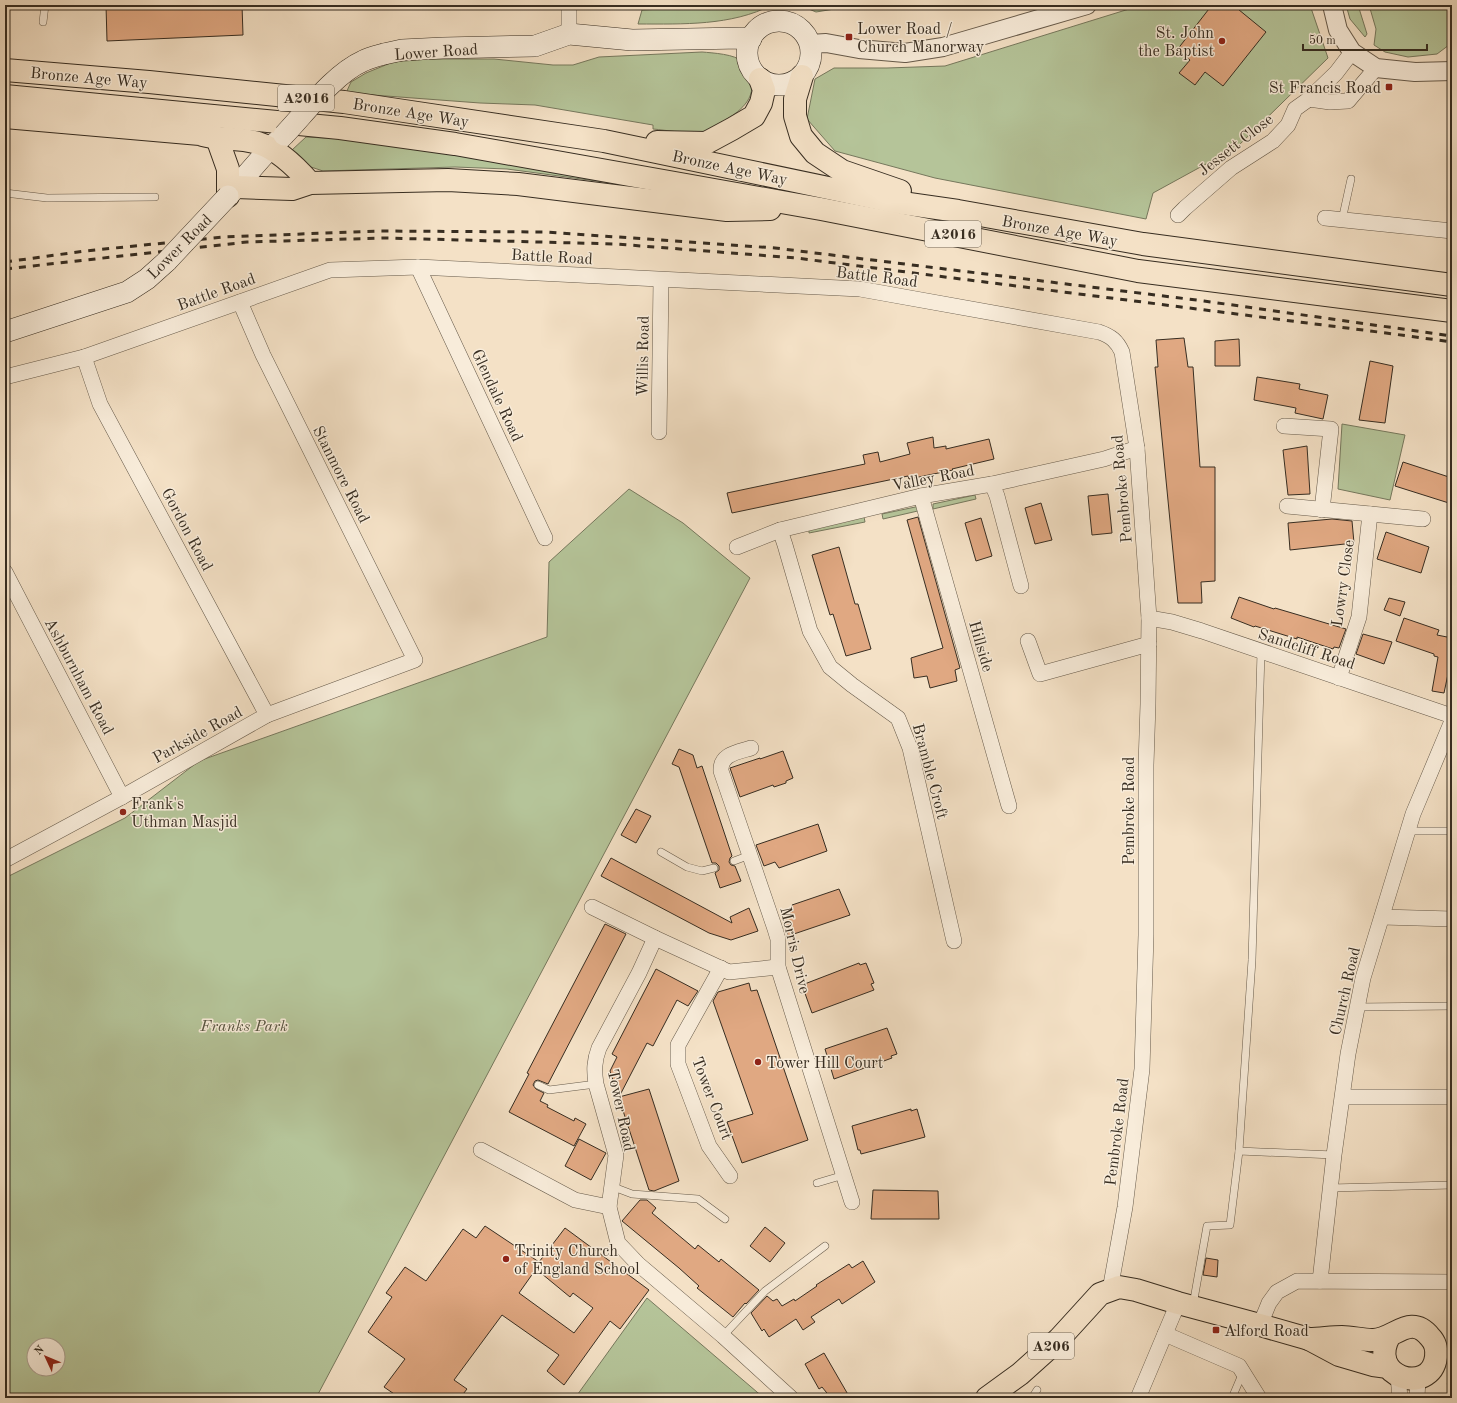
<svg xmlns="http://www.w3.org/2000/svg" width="1457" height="1403" viewBox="0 0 1457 1403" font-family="'Old Standard TT',serif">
<rect width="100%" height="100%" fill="#f4e1c6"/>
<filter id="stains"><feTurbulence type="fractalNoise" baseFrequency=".005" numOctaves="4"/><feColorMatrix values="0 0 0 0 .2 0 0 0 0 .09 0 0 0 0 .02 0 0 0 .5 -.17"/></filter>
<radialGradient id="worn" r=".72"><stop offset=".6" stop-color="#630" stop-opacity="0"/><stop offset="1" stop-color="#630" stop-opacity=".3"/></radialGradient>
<g fill="#b5c499" stroke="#76785d" fill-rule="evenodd">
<path d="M708,5H772C731,26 683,24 638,24L642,10L703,7Z"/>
<path d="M799,5H859L816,12Z"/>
<path d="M1142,5H1310L1328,58L1237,147L1153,193L1146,219L935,178L835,151L807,119L815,79L834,68H887L945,66Z"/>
<path d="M1346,5H1358L1367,34L1365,37L1350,19Z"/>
<path d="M1369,5H1442L1452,9L1449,45L1437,54L1408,57L1385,52L1374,45L1376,29Z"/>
<path d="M702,52C713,53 735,54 743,62C747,65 749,71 750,76C758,99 739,112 721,123C717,126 711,131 706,133C695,135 665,130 653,129V125L535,105L480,103L346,93L351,82L366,73L393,62L429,59H494L553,65H573L599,57Z"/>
<path d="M306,137L363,140L656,184V189L507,169L455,167L323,171L308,166L292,150Z"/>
<path d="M1342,424L1405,435L1390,500L1338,489Z"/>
<path d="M629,489L683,523L750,578L316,1398H5V878L125,818L199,761L547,637L549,562ZM34,1345H58V1369H34Z"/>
<path d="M975,495L976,499L933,509V504Z"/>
<path d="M920,506L922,510L883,519L882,514Z"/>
<path d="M864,517L865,522L809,533V529Z"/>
<path d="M647,1298L764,1398H575Z"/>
</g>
<g fill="#e0a882" stroke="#372d21" fill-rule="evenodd">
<path d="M106,5H242L243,35L107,41Z"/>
<path d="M1212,5H1233L1266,32L1223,86L1205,72L1195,85L1179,73L1190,60L1177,50Z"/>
<path d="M1184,338L1188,367H1193L1200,467H1215V581L1201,582L1202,603H1178L1155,367H1158L1156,340Z"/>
<path d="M1239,339L1240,366H1215V341Z"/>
<path d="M1370,361L1393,366L1385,423L1359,420Z"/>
<path d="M1257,377L1300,384L1299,389L1328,395L1323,419L1295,413L1296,408L1254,400Z"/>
<path d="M933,437L934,448L946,446V449L989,439L994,459L952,469L953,470L909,479L908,476L732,513L727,493L865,464L863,455L878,452L880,462L910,454L907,443Z"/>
<path d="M1307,446L1310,494L1288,495L1283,450Z"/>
<path d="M1403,462L1452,478V504L1395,486Z"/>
<path d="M1108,494L1112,533L1092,535L1088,496Z"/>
<path d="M1041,503L1052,540L1035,544L1025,508Z"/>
<path d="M918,517L960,668L955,670L957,681L930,688L927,676L914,678L911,658L943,648L907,520Z"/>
<path d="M981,518L992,556L976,561L965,523Z"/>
<path d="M1332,519L1352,521L1354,543L1290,550L1288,523Z"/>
<path d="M1386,532L1429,547L1421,573L1377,559Z"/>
<path d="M839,547L855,604H858L871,649L846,656L833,614L830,615L812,555Z"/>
<path d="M1239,597L1274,609L1275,608L1346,629L1339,648L1334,647L1333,649L1297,637V639L1255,626L1254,627L1231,618Z"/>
<path d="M1389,598L1405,602L1400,616L1384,610Z"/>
<path d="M1404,618L1439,630L1437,635L1452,638V662L1448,674L1444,693L1432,691L1438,657L1434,656V654L1396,641Z"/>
<path d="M1363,634L1392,642L1384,664L1356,654Z"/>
<path d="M679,749L693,755L697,768L702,766L732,856L730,858L729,862L731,865L735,866L741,881L720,888L715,873L719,870V866L716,863H712L679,767L672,764Z"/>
<path d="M783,751L793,778L786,781V783L774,787L773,785L740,797L730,768L760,758V759Z"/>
<path d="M636,809L651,816L636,843L621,835Z"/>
<path d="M818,824L827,851L779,868L775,862L764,866L756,845Z"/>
<path d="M611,858L732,923L730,917L749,908L758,931L731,940L709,933L601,876Z"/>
<path d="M839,889L850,915L788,936L781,915L793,911L792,905Z"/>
<path d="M605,924L626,934L548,1084L538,1080L535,1081L533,1085L536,1089L544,1093L540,1101L548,1105L547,1107L574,1121L575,1118L586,1124L574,1146L509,1112L529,1074L527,1073Z"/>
<path d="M859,963L860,965L866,963L874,983L871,984L874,990L812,1013L802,985Z"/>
<path d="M656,969L698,991L688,1006L677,1000L653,1046L647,1043L619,1097L649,1089L679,1181L654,1191L649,1190L610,1071L617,1057L612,1054Z"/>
<path d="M749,983L751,991L757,990L808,1140L742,1163L727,1122L753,1114L713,1001L718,992Z"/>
<path d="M887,1028L897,1054L891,1056L892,1058L834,1079L825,1049Z"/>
<path d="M911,1109V1111L917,1109L925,1137L861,1154L860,1150H858L852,1126Z"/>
<path d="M579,1139L606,1153L591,1180L565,1166Z"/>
<path d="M873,1190L938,1191L939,1219H871Z"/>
<path d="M640,1200H647L656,1208L652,1213L695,1249L698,1245L719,1262L721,1259L759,1290L746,1304L745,1303L733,1317L697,1288L699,1286L679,1268L622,1221Z"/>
<path d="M485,1226L539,1262L565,1228L649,1290L620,1329L610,1321L564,1385L547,1371L559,1355L502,1315L454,1380L467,1389L460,1398H400L384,1387L405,1359L368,1332L392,1297L386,1293L405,1267L426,1281L463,1229L476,1238ZM536,1269L570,1297L573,1293L593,1308L574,1333L519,1293Z"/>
<path d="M765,1227L785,1243L770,1262L750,1246Z"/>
<path d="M1206,1258L1218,1260L1217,1277L1203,1275Z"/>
<path d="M863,1261L875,1282L842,1304L839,1299L811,1317L815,1322L803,1330L796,1319L769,1337L764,1329L762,1331L751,1313L767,1296L773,1301L777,1299L782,1306L794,1299L795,1301L817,1286L816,1285L849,1264L852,1268Z"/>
<path d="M824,1353L850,1398H831L822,1387L819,1389L805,1364Z"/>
</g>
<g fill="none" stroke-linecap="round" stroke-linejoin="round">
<defs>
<g id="service">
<path d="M43,22L45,5"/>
<path d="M5,193L47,198L155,197"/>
<path d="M1342,220L1351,179"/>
<path d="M1408,831H1452"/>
<path d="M661,852L687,867L702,871L714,868"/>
<path d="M734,861L750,855"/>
<path d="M1357,1007L1452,1006"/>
<path d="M538,1085L549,1090L596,1084"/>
<path d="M1239,1151L1252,960L1261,652"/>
<path d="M817,1183L844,1175"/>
<path d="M611,1186L632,1194L698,1199L725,1219"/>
<path d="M1330,1188L1452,1185"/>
<path d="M1193,1305L1207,1226L1230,1225L1239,1151L1334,1155"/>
<path d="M723,1336L765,1291L825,1246"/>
<path d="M1451,1384L1452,1386"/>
<path d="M1032,1398L1037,1390"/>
<path d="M1232,1398L1243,1372"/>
</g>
<g id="minor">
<path d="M569,5V34"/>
<path d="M1309,99L1330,102L1348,101L1376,68"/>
<path d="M1178,215L1185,208L1231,168L1273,141L1288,125L1295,109L1309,99L1336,73L1352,52"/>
<path d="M1325,218L1452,231"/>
<path d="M418,267L545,538"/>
<path d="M84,357L100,404L267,715"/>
<path d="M5,377L84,357L330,270L418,267L860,289L1099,332C1111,336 1117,341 1122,352L1137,448L1149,618L1148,704L1146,765V935L1142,1069L1125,1207L1110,1290"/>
<path d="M1284,426L1331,429L1322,510"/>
<path d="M659,432L661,280"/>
<path d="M992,484L997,496L1021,586"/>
<path d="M921,496L1009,806"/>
<path d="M1287,506L1423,519"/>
<path d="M780,530L785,545L810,631L830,667L852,685L898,718L910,748L954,941"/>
<path d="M737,547L780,530L921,496L992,484L1104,459L1137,448"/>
<path d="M5,572L122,797"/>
<path d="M1149,618L1172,622L1202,631L1452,716"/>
<path d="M1028,641L1040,674L1149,644"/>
<path d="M1339,678L1359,617L1370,514"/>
<path d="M751,748C738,752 720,754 721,771L775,929L778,939V967L852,1202"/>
<path d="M5,860L122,797L267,715L415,660L263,355L240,302"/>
<path d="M592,907L655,938L729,972L778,967"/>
<path d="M1382,917L1452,919"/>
<path d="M655,938L639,973L599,1048C594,1061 594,1071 596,1084L616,1155L609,1207L618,1243L638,1264L723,1336L791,1398"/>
<path d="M721,968L678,1045V1064L709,1146L730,1176"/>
<path d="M1343,1097H1452"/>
<path d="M481,1150L575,1200L609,1207"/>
<path d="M1320,1281L1334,1155L1348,1054L1363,978L1413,814L1452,721"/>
<path d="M1260,1325L1269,1303L1277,1292L1297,1281L1452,1282"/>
<path d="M1165,1334L1239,1366L1259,1398"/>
<path d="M1398,1376L1400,1398"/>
<path d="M1138,1398L1178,1303"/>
<path d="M1417,1398L1418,1378"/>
</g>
<g id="tertiary">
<path d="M1332,5L1338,30L1352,52L1376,68L1415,72L1452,71"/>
<path d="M810,44L826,43L859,49L905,53L943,47L1087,5"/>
</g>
<g id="secondary">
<circle cx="779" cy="53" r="32"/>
<path d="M384,54L402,50L443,48L535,46L569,34L632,40L742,38L751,39"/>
<path d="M228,196L270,148L283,136"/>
<path d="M5,332L127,292L147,279L167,261"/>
</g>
<g id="primary">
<path d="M5,70L149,82L344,102L604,141L895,202L958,211L1143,244L1452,285"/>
<path d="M802,76L795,99V116L801,136L815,153L842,171L900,191"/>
<path d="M5,96L340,128L455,144L821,209L1138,271L1452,311"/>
<path d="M5,117L200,134C206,136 212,137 218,138C231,139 245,139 258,143C277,149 297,168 310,183"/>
<path d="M217,138L228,169V196"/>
<path d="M657,142L706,143L732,129L754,116L761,103L764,90L760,79"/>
<path d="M236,187L292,189L310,183L448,180L518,184L727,210L770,209"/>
<path d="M1309,1339C1320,1339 1331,1337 1342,1337C1352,1337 1362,1340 1372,1340C1393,1341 1410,1312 1430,1337C1435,1342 1437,1349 1436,1357C1431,1396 1365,1378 1390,1335"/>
<path d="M987,1398L1020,1374L1059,1339L1100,1294L1119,1287L1136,1290L1178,1303L1260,1325L1309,1339L1339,1355L1373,1365L1388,1367"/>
</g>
</defs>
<use href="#service" stroke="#665a4a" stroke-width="8"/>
<use href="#minor" stroke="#665a4a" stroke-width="16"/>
<use href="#tertiary" stroke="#665a4a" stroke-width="20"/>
<use href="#secondary" stroke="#372d21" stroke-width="22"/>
<use href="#primary" stroke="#372d21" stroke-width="24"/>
<use href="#service" stroke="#f8ecda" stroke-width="7"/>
<use href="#minor" stroke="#f8ecda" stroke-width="15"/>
<use href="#tertiary" stroke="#f8ecda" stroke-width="18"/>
<use href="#secondary" stroke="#f8ecda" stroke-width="21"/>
<use href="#primary" stroke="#f4e1c6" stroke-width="22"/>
<g stroke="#372d21" stroke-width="3" stroke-dasharray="7 7" stroke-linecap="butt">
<path d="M5,262L85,251L224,237L378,231L546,232L775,248L1204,301L1452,336"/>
<path d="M5,269L247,242L385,238L616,244L796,258L1386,333L1452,342"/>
</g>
<defs>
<g id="secondary-bridge">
<path d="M284,135C306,112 334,74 363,61C369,58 377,56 384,54"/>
<path d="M167,261L228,196"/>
</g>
</defs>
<use href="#secondary-bridge" stroke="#372d21" stroke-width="22" stroke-linecap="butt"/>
<use href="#secondary-bridge" stroke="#f8ecda" stroke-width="21"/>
</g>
<g fill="#8f2418" stroke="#f8ecda" stroke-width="1.5">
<rect x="845" y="33" width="8" height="8" rx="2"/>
<circle cx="1222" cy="41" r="4"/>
<rect x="1385" y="83" width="8" height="8" rx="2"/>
<circle cx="123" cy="812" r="4"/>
<circle cx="758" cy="1062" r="4"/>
<circle cx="506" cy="1259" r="4"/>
<rect x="1212" y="1326" width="8" height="8" rx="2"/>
</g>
<g text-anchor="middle" stroke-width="3" stroke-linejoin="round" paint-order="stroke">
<g fill="#f8ecda" stroke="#716658" stroke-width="1">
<rect x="278" y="85" width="56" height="26" rx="3"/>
<rect x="925" y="221" width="56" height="26" rx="3"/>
<rect x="1028" y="1333" width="46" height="26" rx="3"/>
</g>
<g font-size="15" font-weight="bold" fill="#372d21">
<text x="306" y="103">A2016</text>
<text x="953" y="239">A2016</text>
<text x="1051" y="1351">A206</text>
</g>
<g font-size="16" fill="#372d21" stroke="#f8ecda" text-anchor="start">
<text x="857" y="34">Lower Road /<tspan x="857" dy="18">Church Manorway</tspan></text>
<text x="1214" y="38" text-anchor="end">St. John<tspan x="1214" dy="18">the Baptist</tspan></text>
<text x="1381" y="93" text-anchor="end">St Francis Road</text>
<text x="131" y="809">Frank's<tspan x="131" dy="18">Uthman Masjid</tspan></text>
<text x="766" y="1068">Tower Hill Court</text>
<text x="514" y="1256">Trinity Church<tspan x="514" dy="18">of England School</tspan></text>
<text x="1224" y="1336">Alford Road</text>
</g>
<g font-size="16" fill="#372d21" stroke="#f8ecda">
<text transform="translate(436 51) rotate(-4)" y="6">Lower Road</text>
<text transform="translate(89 77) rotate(5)" y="6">Bronze Age Way</text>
<text transform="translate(411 112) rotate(9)" y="6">Bronze Age Way</text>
<text transform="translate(1235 144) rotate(-38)" y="6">Jessett Close</text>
<text transform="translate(730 167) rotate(12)" y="6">Bronze Age Way</text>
<text transform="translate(1060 230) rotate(10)" y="6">Bronze Age Way</text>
<text transform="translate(179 246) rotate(-45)" y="6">Lower Road</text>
<text transform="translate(552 256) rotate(3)" y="6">Battle Road</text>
<text transform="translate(877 276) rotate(7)" y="6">Battle Road</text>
<text transform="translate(216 291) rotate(-20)" y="6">Battle Road</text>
<text transform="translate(642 356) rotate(-89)" y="6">Willis Road</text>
<text transform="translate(498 395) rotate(65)" y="6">Glendale Road</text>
<text transform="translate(342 474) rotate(63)" y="6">Stanmore Road</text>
<text transform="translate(933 477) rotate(-11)" y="6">Valley Road</text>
<text transform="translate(1121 489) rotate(-95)" y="6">Pembroke Road</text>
<text transform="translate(188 529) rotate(62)" y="6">Gordon Road</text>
<text transform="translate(1342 583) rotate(-82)" y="6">Lowry Close</text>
<text transform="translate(982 646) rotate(74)" y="6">Hillside</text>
<text transform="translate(1307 648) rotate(18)" y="6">Sandcliff Road</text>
<text transform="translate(80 676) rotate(62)" y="6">Ashburnham Road</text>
<text transform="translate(197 734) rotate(-29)" y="6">Parkside Road</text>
<text transform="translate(931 771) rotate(75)" y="6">Bramble Croft</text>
<text transform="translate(1128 811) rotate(-90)" y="6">Pembroke Road</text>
<text transform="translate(796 950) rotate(77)" y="6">Morris Drive</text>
<text transform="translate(1344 991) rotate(-77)" y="6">Church Road</text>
<text transform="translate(713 1098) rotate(69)" y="6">Tower Court</text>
<text transform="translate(622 1110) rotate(78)" y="6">Tower Road</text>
<text transform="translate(1116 1132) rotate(-83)" y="6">Pembroke Road</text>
</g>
<g font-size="16" font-style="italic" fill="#56533f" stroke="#f8ecda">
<text x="244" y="1031">Franks Park</text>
</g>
</g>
<rect width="1457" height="1403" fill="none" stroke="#f4e1c6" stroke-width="20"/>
<rect x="6" y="6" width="1445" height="1391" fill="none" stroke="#372d21" stroke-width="2"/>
<rect x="10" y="10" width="1437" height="1383" fill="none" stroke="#372d21"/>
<g transform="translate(46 1357) rotate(314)"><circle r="19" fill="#f8ecda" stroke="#aba090"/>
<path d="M0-3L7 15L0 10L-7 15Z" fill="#8f2418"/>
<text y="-6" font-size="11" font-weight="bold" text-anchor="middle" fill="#372d21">N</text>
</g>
<path d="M1303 44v6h124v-6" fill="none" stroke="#372d21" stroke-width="2"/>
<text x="1309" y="44" font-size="12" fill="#372d21" stroke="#f8ecda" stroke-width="3" paint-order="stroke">50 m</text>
<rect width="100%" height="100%" filter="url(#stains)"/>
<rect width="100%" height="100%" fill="url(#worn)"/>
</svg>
